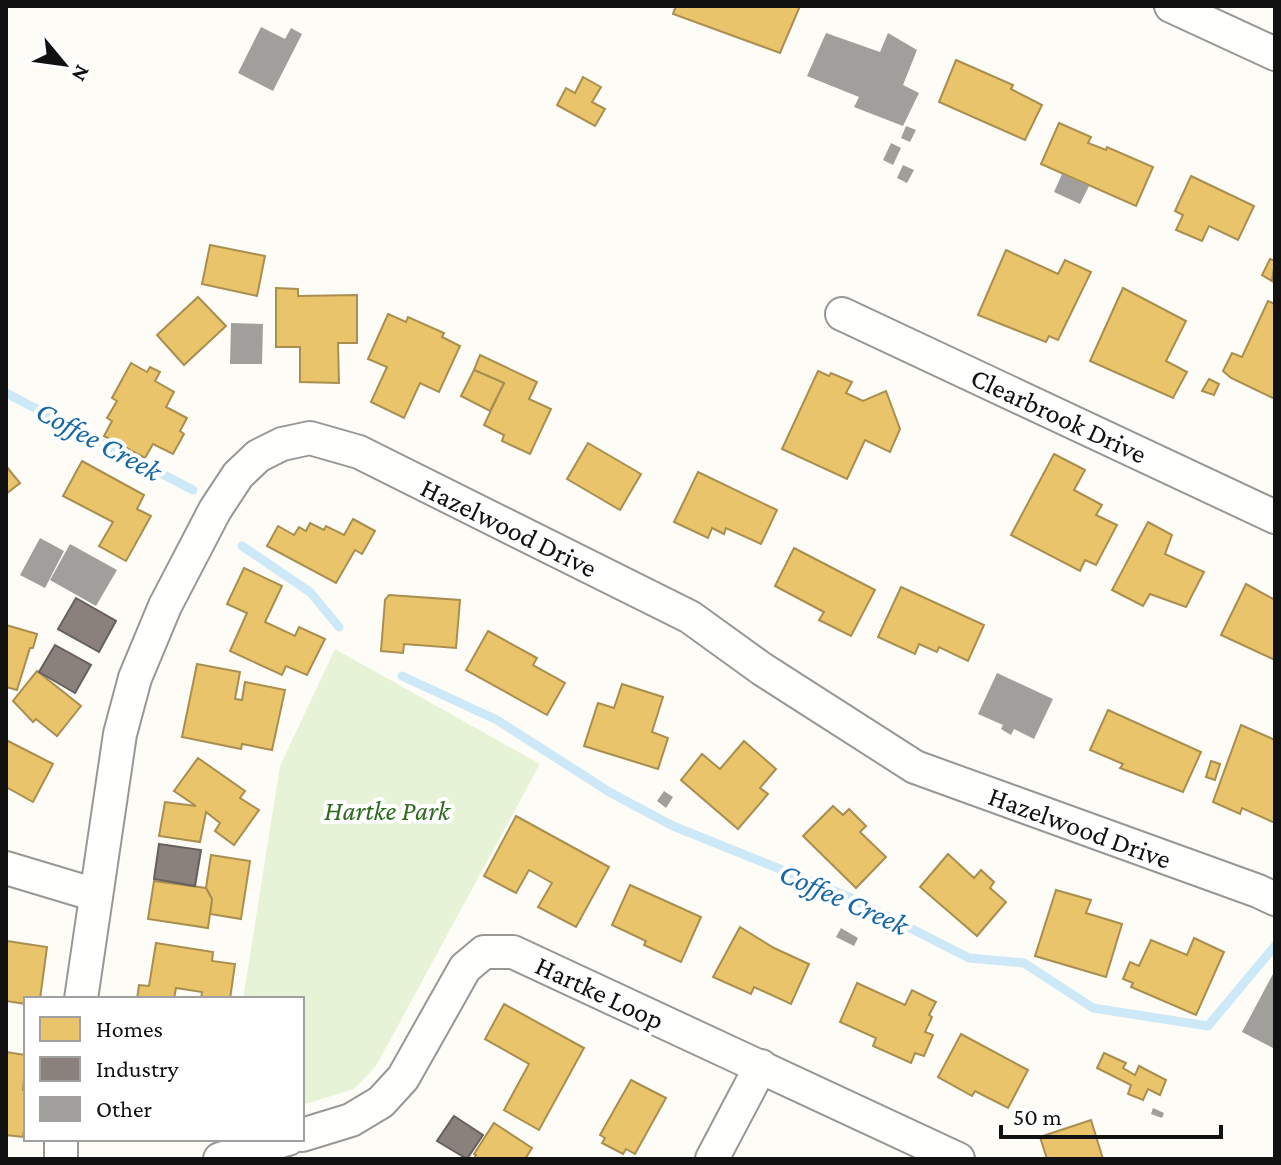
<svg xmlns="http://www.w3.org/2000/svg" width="1281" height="1165" viewBox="0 0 1281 1165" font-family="'Crimson Pro',serif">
<rect width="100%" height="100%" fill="#fdfcf7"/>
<path fill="#e7f3d7" d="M335,649L540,764L376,1066L354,1089L302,1105V999H243L280,766Z"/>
<g fill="#e9c46a" stroke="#a88e4f" stroke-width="2">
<path d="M676,6H800L780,53L673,14Z"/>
<path d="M956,60L1013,85L1011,89L1042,105L1025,140L939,102Z"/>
<path d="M583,77L601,87L592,102L605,109L595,126L557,105L566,88L575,93Z"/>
<path d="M1059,123L1091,137L1088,143L1106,150L1107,147L1153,167L1136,206L1041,164Z"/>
<path d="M1191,176L1254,206L1238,240L1209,226L1202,241L1176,230L1183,215L1175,211Z"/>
<path d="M210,245L265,256L257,296L202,284Z"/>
<path d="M1006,250L1058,274L1065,260L1091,272L1058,340L1049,336L1046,342L978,315Z"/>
<path d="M1270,259L1275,261L1272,281L1262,275Z"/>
<path d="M276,288L298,289V296L357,295V343H338L339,383L300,382V347H276Z"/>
<path d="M1123,288L1186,321L1166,361L1187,372L1173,398L1090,361Z"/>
<path d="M198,297L226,326L184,365L157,335Z"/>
<path d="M1268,301L1275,304V399L1231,378L1223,371L1232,353L1242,357Z"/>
<path d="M388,314L406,322L408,317L444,333L442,337L460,346L439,392L420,383L404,418L371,402L387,367L368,359Z"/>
<path d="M480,355L537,382L529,399L551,409L530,454L502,441L504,435L484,425L504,383L474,370Z"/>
<path d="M131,363L147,372L150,367L160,372L155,381L174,392L166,407L187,418L180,431L184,434L173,454L153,444L145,458L104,436L112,421L107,418L117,401L112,398Z"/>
<path d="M474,370L504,383L490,411L461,396Z"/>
<path d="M818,371L829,376L831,373L852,382L846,393L863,401L886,391L900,429L890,452L865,440L847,479L782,449Z"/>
<path d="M1209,379L1219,384L1214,395L1202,391Z"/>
<path d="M588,443L641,474L620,510L567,479Z"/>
<path d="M1054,454L1085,470L1074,490L1102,505L1096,515L1117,525L1096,565L1085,560L1080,571L1011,535Z"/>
<path d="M82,461L144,495L137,509L151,516L126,561L99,546L113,522L63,496Z"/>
<path d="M6,466L20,483L6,494Z"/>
<path d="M698,472L777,510L761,544L726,528L724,534L712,528L708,538L674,522Z"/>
<path d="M353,519L375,531L362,554L355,550L336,583L267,546L278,526L294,535L299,527L306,531L310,523L324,530L326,526L344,535Z"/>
<path d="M1148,522L1172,535L1165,554L1204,572L1186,607L1150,594L1143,606L1112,590Z"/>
<path d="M794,548L875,590L851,636L819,620L824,612L775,586Z"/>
<path d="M244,568L282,586L265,622L295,636L299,627L325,639L307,675L286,666L282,675L230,651L247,613L227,604Z"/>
<path d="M1246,584L1275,600V660L1221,635Z"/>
<path d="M901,587L984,625L968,661L939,647L937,652L919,644L915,654L878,637Z"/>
<path d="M389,595L460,600L456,648L404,644L403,653L381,651L385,600Z"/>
<path d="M6,625L37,634L33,648H30L17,690L6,687Z"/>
<path d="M488,631L537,658L533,665L565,683L547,715L466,670Z"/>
<path d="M197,664L240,672L235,699L242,700L245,682L285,690L272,750L242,744L241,749L182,737Z"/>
<path d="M37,671L81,706L57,736L36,719L33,722L13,701Z"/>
<path d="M622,684L663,697L652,732L668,738L658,769L584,746L598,703L614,708Z"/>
<path d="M1108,710L1201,752L1183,792L1120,768L1123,764L1090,750Z"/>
<path d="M1241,725L1275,740V823L1242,808L1240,814L1213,802Z"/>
<path d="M6,740L53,764L33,802L6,787Z"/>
<path d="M744,741L776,769L760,788L768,794L738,829L681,780L702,754L720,769Z"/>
<path d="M198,758L245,791L240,798L259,810L234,845L215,831L220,823L206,812L200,842L159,836L165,802L196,806L174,791Z"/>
<path d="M1211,761L1220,764L1215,780L1206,777Z"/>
<path d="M833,806L843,815L849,809L866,826L860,832L886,857L856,888L803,836Z"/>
<path d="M516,816L609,867L576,927L538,907L552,883L529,870L516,893L484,876Z"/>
<path d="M948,854L974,878L981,870L994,882L990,888L1006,902L977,936L920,887Z"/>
<path d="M211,855L250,861L241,919L210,914L212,899L206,888Z"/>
<path d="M154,881L206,888L212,899L208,928L148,919Z"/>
<path d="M630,885L701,917L681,962L644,945L646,941L612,925Z"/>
<path d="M1056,890L1091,900L1086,913L1122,924L1106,977L1035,956Z"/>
<path d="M740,927L774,948L809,964L791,1004L754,987L751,994L713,977Z"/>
<path d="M1194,938L1224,952L1196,1015L1131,987L1133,983L1123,979L1130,962L1139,966L1151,940L1187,955Z"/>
<path d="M7,941L47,947L40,999H26V1004L6,1001Z"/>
<path d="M156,943L213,952L212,961L235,964L230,999H201L202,992L176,988L174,999H137L139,985L149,986Z"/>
<path d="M857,983L905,1005L912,990L936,1002L929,1015L932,1017L925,1032L933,1035L924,1056L915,1053L911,1063L873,1046L876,1038L840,1022Z"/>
<path d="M504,1004L584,1048L539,1130L504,1110L529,1064L485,1039Z"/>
<path d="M961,1034L1028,1070L1008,1108L975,1091L972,1096L938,1077Z"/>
<path d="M6,1052L26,1055L23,1090L26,1091V1116L23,1137L6,1135Z"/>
<path d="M1104,1053L1126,1063L1123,1068L1135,1075L1139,1066L1166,1080L1160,1095L1148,1089L1143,1100L1128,1094L1131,1085L1097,1068Z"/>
<path d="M631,1080L666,1098L635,1154L626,1149L623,1154L602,1143L605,1138L600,1135Z"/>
<path d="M1091,1120L1103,1159H1047L1040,1137Z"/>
<path d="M494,1123L532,1148L525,1159H474L476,1155L474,1154Z"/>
</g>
<g fill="#8a817c" stroke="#665f5c" stroke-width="2">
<path d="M76,598L116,621L99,652L58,629Z"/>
<path d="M55,645L91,665L75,693L39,672Z"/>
<path d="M159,844L201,850L195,886L154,879Z"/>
<path d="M454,1116L483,1135L467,1159L437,1141Z"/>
</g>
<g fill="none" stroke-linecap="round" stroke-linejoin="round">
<g stroke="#cde8f7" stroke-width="9">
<path d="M6,393L193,490"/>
<path d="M242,546L310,592L339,627"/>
<path d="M402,676L497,720L611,793L673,826L849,897L969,958L1024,963L1093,1008L1208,1026L1275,946"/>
</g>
</g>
<g fill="#a19f9c">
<path d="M261,27L285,39L291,28L302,34L273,91L238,73Z"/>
<path d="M826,33L880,52L888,33L917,50L903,85L919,93L903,126L854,107L859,97L807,76Z"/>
<path d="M906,126L916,130L910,142L901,138Z"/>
<path d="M891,143L901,148L893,165L883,160Z"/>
<path d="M903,165L914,170L907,183L897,178Z"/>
<path d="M1062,174L1089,186L1080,204L1054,192Z"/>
<path d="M231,323L263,324L262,364H230Z"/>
<path d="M40,538L64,551L45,588L20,575Z"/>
<path d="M70,544L117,570L96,606L50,580Z"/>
<path d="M997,673L1053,699L1034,739L1014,729L1011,735L1001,729L1003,725L978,714Z"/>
<path d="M664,791L673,797L666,808L657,801Z"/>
<path d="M841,928L858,938L854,946L836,937Z"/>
<path d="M1273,974L1275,975V1049L1242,1032Z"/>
<path d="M1153,1108L1164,1113L1162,1118L1151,1114Z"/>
</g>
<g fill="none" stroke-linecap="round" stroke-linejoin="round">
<defs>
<g id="minor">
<path d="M1171,6L1275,54"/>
<path d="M842,314L1275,517"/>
<path d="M6,868L96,895"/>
<path d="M81,999L120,734L135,678L165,606L215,510L238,475L258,456L282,444L310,438L359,452L690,617L762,669L915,767L1258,891L1275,899"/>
<path d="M302,1135L351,1120L381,1102L403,1078L465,968L484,952H513L958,1159"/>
<path d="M61,1139V1159"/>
<path d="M220,1159L288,1139"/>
<path d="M712,1159L761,1066"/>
</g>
</defs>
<use href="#minor" stroke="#979795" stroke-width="36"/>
<use href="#minor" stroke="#fffffe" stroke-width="32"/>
</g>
<g text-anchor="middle" stroke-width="8" stroke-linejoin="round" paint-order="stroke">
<g font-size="28" fill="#111" stroke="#fff">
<text transform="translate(1059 415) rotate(25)" y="10">Clearbrook Drive</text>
<text transform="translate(509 527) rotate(26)" y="10">Hazelwood Drive</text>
<text transform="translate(1080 827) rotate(20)" y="10">Hazelwood Drive</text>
<text transform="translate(600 992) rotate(25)" y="10">Hartke Loop</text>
</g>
<g font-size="28" font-style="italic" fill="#2f6b1f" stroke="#fff">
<text x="387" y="820">Hartke Park</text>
</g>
<g font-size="30" font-style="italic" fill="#1768a6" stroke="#fff">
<text transform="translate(99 441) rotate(28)" y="10">Coffee Creek</text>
<text transform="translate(844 899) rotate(24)" y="10">Coffee Creek</text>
</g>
</g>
<rect width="1281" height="1165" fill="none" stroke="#111111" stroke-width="16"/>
<rect x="24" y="997" width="280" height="144" fill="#ffffff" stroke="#a0a0a0" stroke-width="2"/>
<rect x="40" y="1017" width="40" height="24" fill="#e9c46a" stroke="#a0a0a0" stroke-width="2"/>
<text x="96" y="1037" font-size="24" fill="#111111">Homes</text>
<rect x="40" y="1057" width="40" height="24" fill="#8a817c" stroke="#a0a0a0" stroke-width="2"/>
<text x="96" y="1077" font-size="24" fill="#111111">Industry</text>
<rect x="40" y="1097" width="40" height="24" fill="#a19f9c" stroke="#a0a0a0" stroke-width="2"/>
<text x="96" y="1117" font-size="24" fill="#111111">Other</text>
<g transform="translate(64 64) rotate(119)" stroke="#ffffff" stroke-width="6" paint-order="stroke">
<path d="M0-6L14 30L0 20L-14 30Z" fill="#111111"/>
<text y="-12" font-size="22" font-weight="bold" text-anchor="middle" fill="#111111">N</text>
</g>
<path d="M1001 1125v12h220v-12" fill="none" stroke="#111111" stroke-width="4"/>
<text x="1013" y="1125" font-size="24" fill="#111111" stroke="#ffffff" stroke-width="6" paint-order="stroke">50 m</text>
</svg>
